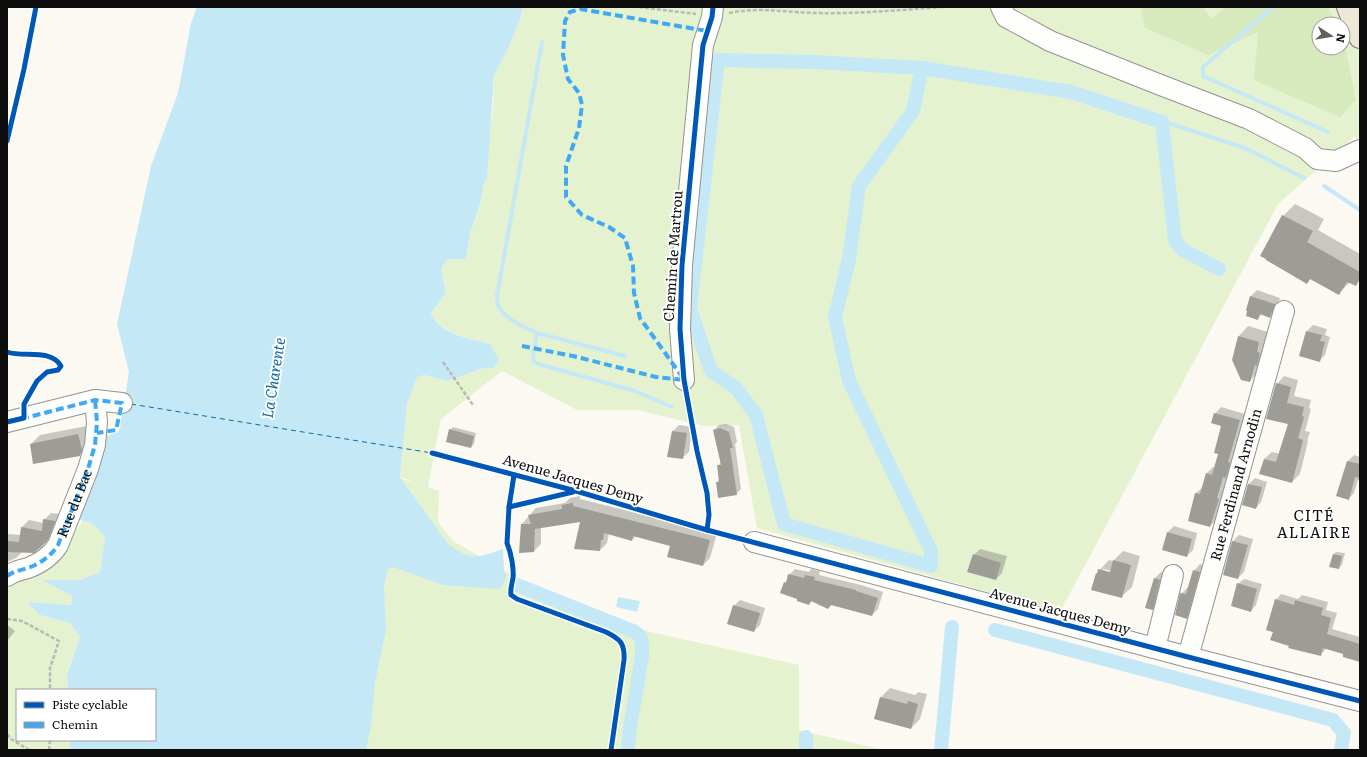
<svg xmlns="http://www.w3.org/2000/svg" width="1367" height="757" viewBox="0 0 1367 757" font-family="Literata,serif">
<rect width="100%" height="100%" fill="#fbf9f1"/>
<g fill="#e5f2cf" fill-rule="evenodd">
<path d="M523,7H1360V140L1354,137L1278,204L1060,612L757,528L739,425L704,426L638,410H577L502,371L441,419L428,487L439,491L438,522L453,541L507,572L520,581L646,631L799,665V730L884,750H349L387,560L439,548L401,479L417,483L400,477L407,404L417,377L424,375L447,381L484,368H493L490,344C471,339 439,333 431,313L446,293L441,268L448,259H466L470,234L480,204L484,183L493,106L494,75L508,49L520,19ZM1319,24H1343V48H1319Z"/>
<path d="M82,520L93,524L105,537L100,572L80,580H43L72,596L71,605L27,602L40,615L70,623L80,637L67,675L68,690H17V740H70V750H7V591L13,580L75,528L79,527Z"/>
</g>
<path fill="#d6eabd" d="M1141,7H1203L1211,19L1226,7H1328L1337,24H1319V48H1343V35L1356,100L1340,117L1254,80L1258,32L1208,55L1145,28Z"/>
<g fill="#c5e8f7">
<path d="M197,7H523L520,19L508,49L494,75L487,179L484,183L480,204L470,234L466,259H448L441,268L446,293L431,313C439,334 471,339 490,344L499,360L493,368H484L447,381L424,375L417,377L407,404L400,477L448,544C472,561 477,558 503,549L504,571L507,576L500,589L443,585L393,567L388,569L384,585L386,630L375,682L371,726L366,750H70V740H155V690H68L67,675L80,637L70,623L40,615L27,602L71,605L72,596L42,580H80L100,572L105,537L93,524L73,517L104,437L118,432L120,428L129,372L117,324L151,166L178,93L191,23Z"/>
<path d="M618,597L640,601L637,612L616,607Z"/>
</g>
<g fill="#0003" fill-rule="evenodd">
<path d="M1295,204L1324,219L1318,230L1360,254V280L1355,285L1350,282L1339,293L1311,278L1307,282L1283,216Z"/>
<path d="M1257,290L1280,298L1276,311L1270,317L1262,314L1257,319L1247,310L1251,296Z"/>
<path d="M1313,325L1327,329L1325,335L1330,337L1325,355L1319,361L1307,331Z"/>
<path d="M1248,326L1268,332L1259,371L1250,381L1233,360L1239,336Z"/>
<path d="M1284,376L1298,380L1294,396L1311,400L1309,408L1311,409L1305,431L1310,432L1307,441H1308L1300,474L1292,482L1264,459L1272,452L1280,454L1289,423L1277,384Z"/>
<path d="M1221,407L1245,414L1232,470L1227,475L1223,492H1224L1216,520L1210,526L1189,521L1196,493L1203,487L1207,473L1213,467L1215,468L1219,453L1222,425L1215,414Z"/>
<path d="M726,424L734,427L737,442L735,444L741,489L736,494L717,482L719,480L718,466L721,462L714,430L719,425Z"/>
<path d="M679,425L692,427L689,452L682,458L673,431Z"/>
<path d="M87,426L88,446L79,455L31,444L40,435Z"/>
<path d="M453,427L476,433L474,444L471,447L450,430Z"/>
<path d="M1354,455L1360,457V480H1358L1354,493L1349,498L1338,495L1348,461Z"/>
<path d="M1255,478L1267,482L1261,502L1256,508L1243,505L1249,484Z"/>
<path d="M580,496V499L717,533L710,558L703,565L671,545L636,536L632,540L609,533L607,543L600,550L581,521L541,527V544L534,551L522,524L536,508L565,503L570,498Z"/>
<path d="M51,513L61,514L54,532L48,539L23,551L16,558L7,562V534L21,535L22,527L29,520L44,523V520Z"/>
<path d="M1174,526L1197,533L1193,550L1187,556L1168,532Z"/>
<path d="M1239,535L1253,539L1244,572L1238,578L1224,574L1233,541Z"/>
<path d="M980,549L1007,556L1002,573L996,579L974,555Z"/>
<path d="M1123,551L1140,556L1132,587L1122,596L1096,574L1109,560L1113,561ZM1103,569L1115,572L1114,574L1103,571Z"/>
<path d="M1336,552L1345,553L1342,565L1339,568L1334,554Z"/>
<path d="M1200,564L1205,566L1193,611L1186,618L1181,594L1188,587L1189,588L1194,571Z"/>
<path d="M795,569L809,572L811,569L820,571L819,575L861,585L883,592L878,609L872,615L832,604L828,608L812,601L809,604L785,583L787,580L789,575Z"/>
<path d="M1161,572L1166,574L1159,602L1152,609L1155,578Z"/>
<path d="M1244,579L1262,584L1256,605L1251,611L1238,584Z"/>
<path d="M1281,594L1298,599L1302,595L1328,602L1326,610L1337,613L1332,629L1360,637V661L1344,653L1327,648L1321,654L1290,645L1274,631L1276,600Z"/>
<path d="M740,600L765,608L760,625L754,631L734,606Z"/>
<path d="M7,625L15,631L7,641Z"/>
<path d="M890,688L915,695L918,692L927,694L920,719L911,728L881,697Z"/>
</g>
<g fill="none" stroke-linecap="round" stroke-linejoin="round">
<g stroke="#c5e8f7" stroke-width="4">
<path d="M1273,7L1203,67V76L1328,132"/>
<path d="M542,42L497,296C497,299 497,302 498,305C502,318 525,328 537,333L625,356"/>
<path d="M1162,122L1171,124L1245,148L1304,178"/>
<path d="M1324,186L1360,210"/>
<path d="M537,333L533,355L534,362L538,364L635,391L672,407"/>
</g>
<g stroke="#c5e8f7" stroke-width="14">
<path d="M922,68L913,111L859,186L849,259L835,317L849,381L931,551V566L784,524L756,415L736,388L711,371L690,309L718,60L815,62L922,68L1071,92L1162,122L1175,241L1183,250L1219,269"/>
<path d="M517,585L633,631L640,636L642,643V656L630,727L628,750"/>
<path d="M995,630L1333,720L1344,733L1341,750"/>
<path d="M806,750V737"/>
<path d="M941,750L952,627"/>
</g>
<path stroke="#0e6aa7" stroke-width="1" stroke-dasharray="5 4" stroke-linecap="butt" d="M131,404L432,453"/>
</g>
<g fill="#9e9c97">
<path d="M1282,215L1313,231L1307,242L1360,272V278L1356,286L1347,282L1339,295L1310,279L1307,284L1266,260V259L1260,256Z"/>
<path d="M1250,296L1275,304L1270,318L1260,314L1258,320L1246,316L1247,311L1246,310Z"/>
<path d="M1306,331L1322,335L1320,341L1325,342L1320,362L1299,356Z"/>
<path d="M1238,336L1259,342L1257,352L1260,353L1257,366L1255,365L1250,382L1241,380L1232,360Z"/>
<path d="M1276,383L1291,387L1287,403L1304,407L1302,416L1304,417L1298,438L1303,440L1292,483L1259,474L1264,459L1276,462L1288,424L1266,419Z"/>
<path d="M1214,413L1240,420L1228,462L1230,463L1226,478L1223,477L1217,498L1219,499L1210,527L1188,521L1195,493L1200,494L1206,473L1212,475L1218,454L1214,453L1221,426L1211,423Z"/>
<path d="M720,428L729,432L733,448H730L737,495L718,498L716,482H719L717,465H721L713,430Z"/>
<path d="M449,429L474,436L471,448L446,442Z"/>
<path d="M672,431L687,433L683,459L667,457Z"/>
<path d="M78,434L82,450L80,456L33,464L30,444Z"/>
<path d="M1347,461L1360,464V478L1355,477L1349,500L1336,496Z"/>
<path d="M1248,484L1262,487L1256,509L1242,505Z"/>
<path d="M573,503V506L710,540L703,566L667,557L670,546L633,536L632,541L604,533L603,540H601L600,551L574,549L580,522L535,529L534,552L519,553L521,524H531L528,515L562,509V505Z"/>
<path d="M43,519L55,521V522L48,540L41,547L34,553L7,552V541L19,542L21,527L42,531Z"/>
<path d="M1167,532L1192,539L1187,557L1162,550Z"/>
<path d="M1232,541L1248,545L1238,579L1223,575Z"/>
<path d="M973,554L1001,563L996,580L967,572Z"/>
<path d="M1333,554L1342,556L1339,569L1329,567Z"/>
<path d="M1113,560L1131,565L1122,598L1091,590L1096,573L1097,574L1098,569L1110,572Z"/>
<path d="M1193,570L1200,572L1187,619L1175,615L1180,593L1186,594Z"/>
<path d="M788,574L804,578L805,575L815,577L814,580L856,590V591L878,598L872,616L831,605L828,609L811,601L809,605L797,601V599L780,593L784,582L786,583Z"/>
<path d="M1154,578L1160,580L1153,610L1145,608Z"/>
<path d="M1237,583L1257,589L1251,612L1231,606Z"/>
<path d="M1275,599L1294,605L1295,600L1323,608L1321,615L1331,618L1327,634L1360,644V662L1343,657V654L1323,648L1321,656L1288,648L1289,646L1270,640L1273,632L1266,630Z"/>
<path d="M733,605L760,613L754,632L727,624Z"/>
<path d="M880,697L907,704L908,701L918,704L911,729L874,719Z"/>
</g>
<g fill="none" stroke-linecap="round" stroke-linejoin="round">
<defs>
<g id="minor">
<path d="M1001,7L1006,17L1050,41L1158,84L1249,119L1305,148L1317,159L1336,161L1360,150"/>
<path d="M684,380L680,329L682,265L703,45L712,17L713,7"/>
<path d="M7,422L95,400L122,403"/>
<path d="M754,542L1188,657L1360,701"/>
<path d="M7,576C14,571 21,570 28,568C41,563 51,556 58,545L88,469L95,445L97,422L95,400"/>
<path d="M1155,648L1173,575"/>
<path id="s1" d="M1188,657L1284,311"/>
</g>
<path id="major" d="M1348,7L1360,37"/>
</defs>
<use href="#minor" stroke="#949390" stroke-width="22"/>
<use href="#major" stroke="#81817d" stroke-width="24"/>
<g stroke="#b8b8b6" stroke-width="2.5" stroke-dasharray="4 2" stroke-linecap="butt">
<path d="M639,7L696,14"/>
<path d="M729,13C757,7 785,12 814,13C857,14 900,10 943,7"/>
<path d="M7,141L24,69L36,7"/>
<path d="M7,352C24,358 50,348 61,366"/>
<path d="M443,362L473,405"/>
<path d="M687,394C690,414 693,433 698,453C704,479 711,503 707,530"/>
<path d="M432,453L576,491L740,538"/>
<path d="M7,619L22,621L59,641L50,668V690"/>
<path d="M7,734L11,739L29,750"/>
<path d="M49,750L50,740"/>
</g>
<use href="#minor" stroke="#fefefd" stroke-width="20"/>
<use href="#major" stroke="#ede7d8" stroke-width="22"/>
<g stroke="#3fa9f5" stroke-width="4" stroke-dasharray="8 4" stroke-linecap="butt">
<path d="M522,346L573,356L656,377L684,380"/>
<path d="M683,378L640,318L634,293L633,266L625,238L609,227L582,215L566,197V166L579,128L582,105L579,93L568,79L563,55L565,21L570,12L580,9L707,31"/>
<path d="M21,419L95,400L122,403L116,430L97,433"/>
<path id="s2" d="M7,576C14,571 21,570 28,568C41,563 51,556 58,545L88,469L95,445L97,422L95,400"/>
</g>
<defs>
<g id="cycleway">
<path d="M7,141L24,69L36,7"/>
<path d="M7,352C24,358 50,348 61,366L58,370L47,372L37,381L24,404V418L7,422"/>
<path d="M432,453L576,491L707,530L1188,657L1360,701"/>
<path d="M514,475L509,507L507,543C511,553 514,568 513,578C512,584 510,589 511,595L517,599L606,632C620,639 625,643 624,660L611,750"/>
<path d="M509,507L573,492"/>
<path d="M707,530L709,515L707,493L697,451L684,380L680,329L682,265L703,45L712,17L713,7"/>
</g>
</defs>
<use href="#cycleway" stroke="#fff" stroke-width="8"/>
<use href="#cycleway" stroke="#0057b8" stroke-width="5"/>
</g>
<g text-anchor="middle" stroke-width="4" stroke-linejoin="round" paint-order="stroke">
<g font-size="14" fill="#0d0d0d" stroke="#fff">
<text transform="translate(673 256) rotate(-86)" y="5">Chemin de Martrou</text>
<text transform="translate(573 479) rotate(16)" y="5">Avenue Jacques Demy</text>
<text dy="5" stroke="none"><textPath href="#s1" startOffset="179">Rue Ferdinand Arnodin</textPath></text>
<text dy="5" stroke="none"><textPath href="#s2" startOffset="106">Rue du Bac</textPath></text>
<text transform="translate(1060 611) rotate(15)" y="5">Avenue Jacques Demy</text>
</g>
<g font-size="15" font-style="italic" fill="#0e6aa7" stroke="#fff">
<text transform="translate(274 378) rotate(-81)" y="5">La Charente</text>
</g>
<g font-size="15" letter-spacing="1" fill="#0d0d0d" stroke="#fff">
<text x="1314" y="521">CITÉ<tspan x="1314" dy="17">ALLAIRE</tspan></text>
</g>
</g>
<rect width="1367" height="757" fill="none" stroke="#0d0d0d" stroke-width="16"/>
<rect x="16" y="689" width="140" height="52" fill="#ffffff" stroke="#9e9e9e"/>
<rect x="24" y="702" width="20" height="6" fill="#0057b8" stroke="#9e9e9e"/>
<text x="52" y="709" font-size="12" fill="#0d0d0d">Piste cyclable</text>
<rect x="24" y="722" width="20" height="6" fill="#3fa9f5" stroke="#9e9e9e"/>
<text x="52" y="729" font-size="12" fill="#0d0d0d">Chemin</text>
<g transform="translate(1331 36) rotate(102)"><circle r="19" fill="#ffffff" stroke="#9e9e9e"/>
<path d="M0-3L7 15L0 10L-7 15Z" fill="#60605d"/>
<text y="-6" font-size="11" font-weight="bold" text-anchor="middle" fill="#0d0d0d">N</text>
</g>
</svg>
